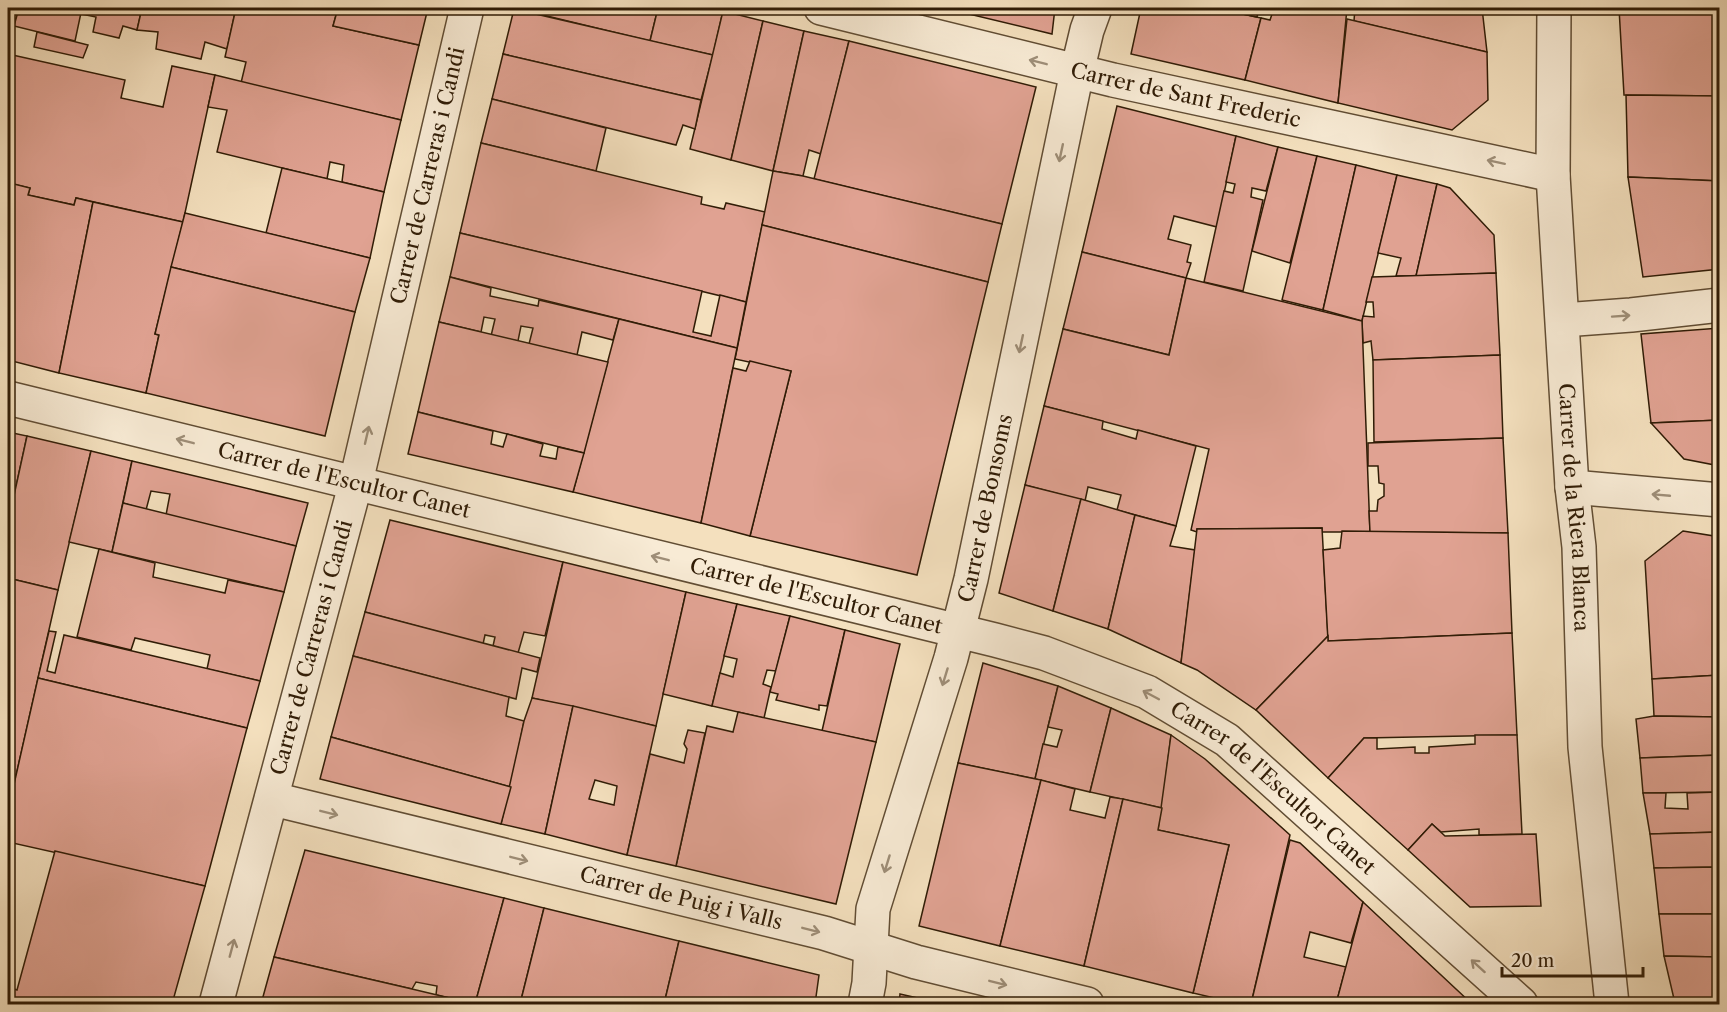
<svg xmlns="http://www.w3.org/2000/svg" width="1727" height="1012" viewBox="0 0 1727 1012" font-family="'Libre Caslon Text',serif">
<rect width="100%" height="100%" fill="#f4e0be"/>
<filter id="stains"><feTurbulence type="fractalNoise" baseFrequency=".00333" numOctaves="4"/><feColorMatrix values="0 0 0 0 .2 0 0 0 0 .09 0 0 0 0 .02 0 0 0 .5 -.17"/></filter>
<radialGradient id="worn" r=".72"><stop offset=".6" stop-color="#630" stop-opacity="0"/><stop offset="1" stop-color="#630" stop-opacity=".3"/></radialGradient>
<g fill="#e0a292" stroke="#301c06" stroke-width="1.5" fill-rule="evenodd">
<path d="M8,8H19L14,26L8,25Z"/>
<path d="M19,8H82L75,41L14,26Z"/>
<path d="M82,8H142L137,30L123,26L119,38L93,32L96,17L81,14Z"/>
<path d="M142,8H236L227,49L205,42L201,59L156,49L158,32L137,30Z"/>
<path d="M236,8H338L333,26L419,45L401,120L241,83L246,62L225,57Z"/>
<path d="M338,8H428L419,45L333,26Z"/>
<path d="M514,8H658L650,41Z"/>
<path d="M658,8H707L723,11L713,55L650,41Z"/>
<path d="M944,8H1055L1052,34Z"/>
<path d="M1141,8H1215L1261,18L1245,80L1131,54Z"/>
<path d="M1215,8H1259L1257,17Z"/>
<path d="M1274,8H1347L1338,103L1245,80L1261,18L1270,20Z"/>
<path d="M1355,8H1482L1487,52L1354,21Z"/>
<path d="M1619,8H1720V96L1624,95Z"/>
<path d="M514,9L713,55L701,100L503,54Z"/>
<path d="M723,11L763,21L731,160L690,149Z"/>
<path d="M1347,19L1487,52L1488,100L1452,130L1338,103Z"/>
<path d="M763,21L804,31L773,171L731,160Z"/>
<path d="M804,31L849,41L821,154L809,150L803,176L773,171Z"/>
<path d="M37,32L88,45L83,58L34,47Z"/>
<path d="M849,41L1036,87L1002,224L814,179Z"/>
<path d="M8,54L125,80L121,98L163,107L172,66L215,75L183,222L76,198L74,205L28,195L30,188L8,183Z"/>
<path d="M503,54L701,100L695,129L683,125L676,145L492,99Z"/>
<path d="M215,75L401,120L384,192L342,182L344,165L330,162L327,179L217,152L227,110L208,107Z"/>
<path d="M1626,95L1720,96V181L1628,177Z"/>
<path d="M492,99L606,128L596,171L481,143Z"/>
<path d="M1117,106L1236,136L1217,227L1174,216L1168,239L1191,245L1187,262L1191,263L1186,278L1082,252Z"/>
<path d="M1236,136L1278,147L1266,191L1252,188L1251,197L1263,200L1243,291L1204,282L1224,191L1233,193L1235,184L1226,182Z"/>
<path d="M481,143L702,197L701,204L724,209L726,203L765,212L746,302L460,233Z"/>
<path d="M1278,147L1317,156L1290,263L1252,251Z"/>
<path d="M1317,156L1356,165L1323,310L1282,300Z"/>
<path d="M1356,165L1397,175L1362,321L1323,310Z"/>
<path d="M282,168L384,192L370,258L266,233Z"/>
<path d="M773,171L803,176L1002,224L988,282L762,225Z"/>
<path d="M1397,175L1437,184L1416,276H1396L1401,258L1378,253Z"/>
<path d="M1628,177L1720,181V269L1643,277Z"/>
<path d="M10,183L30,188L28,195L74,205L76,198L93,202L59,373L8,360V194Z"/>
<path d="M1437,184L1450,188L1494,235L1496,273L1416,276Z"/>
<path d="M93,202L183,222L155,334L159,335L146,393L59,373Z"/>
<path d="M185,213L370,258L355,312L171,267Z"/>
<path d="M762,225L988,282L917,575L750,536L791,371L735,359Z"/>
<path d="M460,233L702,291L693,332L711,336L720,295L746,302L737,348L450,277Z"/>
<path d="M1082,252L1186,278L1169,355L1063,329Z"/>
<path d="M171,267L355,312L325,436L146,393L159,335L155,334Z"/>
<path d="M1496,273L1500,355L1373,360L1371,341L1363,343L1362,321L1363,316L1374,317L1373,302H1366L1372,277Z"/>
<path d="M450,277L491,288L490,296L538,306L539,300L619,319L613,340L582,332L577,355L529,344L533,328L521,326L518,341L491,336L495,319L484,317L481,332L439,322Z"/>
<path d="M1186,278L1362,321L1370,532H1322V528L1197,529V532L1191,530L1209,449L1044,406L1063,329L1169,355Z"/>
<path d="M619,319L737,348L701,523L573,492Z"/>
<path d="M439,322L608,362L584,453L418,412Z"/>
<path d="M1720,328V420L1651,423L1641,334Z"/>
<path d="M1500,355L1503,438L1374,442L1373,360Z"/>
<path d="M750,361L791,371L750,536L701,523L733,368L746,371Z"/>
<path d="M1044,406L1103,421L1102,429L1136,439L1138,430L1196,446L1176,526L1117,510L1121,495L1088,487L1085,501L1025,485Z"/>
<path d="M418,412L493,431L491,444L503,447L507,434L543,444L540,456L556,459L558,447L584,453L573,492L408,454Z"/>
<path d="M1720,420V466L1684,459L1651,423Z"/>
<path d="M8,432L27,436L8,523Z"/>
<path d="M27,436L91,451L58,590L8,578V523Z"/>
<path d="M1503,438L1508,533L1370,532L1369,511H1377L1378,500L1384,496V484L1379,483L1378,466H1368V443Z"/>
<path d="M91,451L132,461L112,552L69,542Z"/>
<path d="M132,461L308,503L296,546L166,515L170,494L151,491L146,510L123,503Z"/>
<path d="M1025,485L1081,499L1053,611L999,593Z"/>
<path d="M1081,499L1135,515L1108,629L1053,611Z"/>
<path d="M123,503L296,546L284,592L112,552Z"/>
<path d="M1135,515L1176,526L1170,546L1195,550L1181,663L1108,629Z"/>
<path d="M390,520L563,562L545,636L524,632L518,653L493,646L495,637L485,635L483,644L365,612Z"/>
<path d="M1322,528L1328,636L1256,710L1197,670L1181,663L1197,529Z"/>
<path d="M1342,531L1508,533L1512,633L1328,641L1323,550L1340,548Z"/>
<path d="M1683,531L1720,537V675L1652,679L1645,561Z"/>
<path d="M99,549L155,563L153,577L225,593L228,580L284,592L260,681L207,669L210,655L135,638L131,650L77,637Z"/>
<path d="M563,562L686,592L656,726L532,698Z"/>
<path d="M8,578L58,590L8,811Z"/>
<path d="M686,592L737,604L712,706L663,694Z"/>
<path d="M737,604L790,616L776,671L767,670L763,684L771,687L764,718L712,706L720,673L733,677L737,659L724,656Z"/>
<path d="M365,612L540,658L537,672L522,668L516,699L353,656Z"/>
<path d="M790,616L845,630L827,706L819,705V710L776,700L778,694L770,692Z"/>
<path d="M845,630L900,644L876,742L822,731Z"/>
<path d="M49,631L56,632L47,671L55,673L64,635L260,681L247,728L38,678Z"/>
<path d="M1512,633L1517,735L1364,738L1328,778L1256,710L1328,636V641Z"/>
<path d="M353,656L509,697L506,716L524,721L511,787L331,737Z"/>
<path d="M983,663L1058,686L1035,779L958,763Z"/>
<path d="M1720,675V717L1654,716L1652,679Z"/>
<path d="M38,678L247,728L205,886L8,842V811Z"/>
<path d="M1058,686L1111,708L1090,792L1035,779L1043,744L1057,747L1062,730L1048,727Z"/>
<path d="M532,698L573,706L545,834L501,824L524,721Z"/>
<path d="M573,706L656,726L627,855L545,834ZM595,780L617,786L614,805L589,799Z"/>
<path d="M1111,708L1171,735L1162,808L1090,792Z"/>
<path d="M738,712L876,742L836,904L676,866L707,726L733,732Z"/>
<path d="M1654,716L1720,717V755L1640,758L1636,719Z"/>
<path d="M688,730L705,733L676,866L627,855L650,754L684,763L687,749L684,744Z"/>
<path d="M1171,735L1205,759L1290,835L1251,1004H1240L1193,993L1229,845L1158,830Z"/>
<path d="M1475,735H1517L1522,834L1479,835V829L1441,832L1432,824L1408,850L1328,778L1364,738H1377V749L1415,747V753H1429V747L1475,744Z"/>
<path d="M331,737L511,787L501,824L320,779Z"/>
<path d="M1720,755V792L1643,793L1640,758Z"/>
<path d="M958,763L1041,780L1000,946L919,926Z"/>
<path d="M1041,780L1075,789L1070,810L1105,818L1110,797L1123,799L1084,966L1000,946Z"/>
<path d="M1720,792V832L1650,834L1643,793H1666L1665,808L1688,809L1687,793Z"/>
<path d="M1123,799L1162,808L1158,830L1229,845L1193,993L1084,966Z"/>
<path d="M1432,824L1445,836L1536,834L1541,906L1470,907L1408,850Z"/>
<path d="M1720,832V867L1654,868L1650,834Z"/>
<path d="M1290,840L1300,843L1363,902L1351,943L1310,932L1304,957L1346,967L1336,1004H1251Z"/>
<path d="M305,850L504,898L475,1004L436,995L437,986L416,982L412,989L274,957Z"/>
<path d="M55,851L205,886L172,1004H8V987L17,990Z"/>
<path d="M1720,867V914H1659L1654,868Z"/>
<path d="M504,898L544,908L520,1004H475Z"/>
<path d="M1363,902L1472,1004H1336Z"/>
<path d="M544,908L679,941L664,1004H520Z"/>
<path d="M1659,914H1720V957L1664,956Z"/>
<path d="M679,941L819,975L815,1004H664Z"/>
<path d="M1664,956L1720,957V999H1674Z"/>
<path d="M274,957L412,989L475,1004H261Z"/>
<path d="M900,994L944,1004H899Z"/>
<path d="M1674,999H1720V1004H1675Z"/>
</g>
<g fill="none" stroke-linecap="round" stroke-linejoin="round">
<defs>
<g id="minor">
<path id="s1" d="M821,8L1113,80L1553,175"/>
<path id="s2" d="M1554,8L1553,175L1572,487L1579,547L1585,747L1612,1004"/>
<path d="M1563,320L1631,315L1720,305"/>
<path id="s3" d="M8,398L995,640L1044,653L1147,692L1227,740L1521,1004"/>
<path d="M1572,487L1720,500"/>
<path id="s4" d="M273,799L824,933L916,962L1087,1004"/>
<path id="s5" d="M216,1004L356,482L467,8"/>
<path id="s6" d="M865,1004L869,983L873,909L951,658L971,579L1077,72L1087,30L1095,8"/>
</g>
</defs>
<use href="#minor" stroke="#614d34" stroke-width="36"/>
<use href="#minor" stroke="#f8ebd5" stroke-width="33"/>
</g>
<defs><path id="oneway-shaft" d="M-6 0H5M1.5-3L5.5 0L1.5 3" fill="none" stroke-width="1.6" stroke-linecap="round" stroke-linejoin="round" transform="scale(1.5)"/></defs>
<g stroke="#9e8e78">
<use href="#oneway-shaft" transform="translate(1038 62) rotate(-166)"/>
<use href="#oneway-shaft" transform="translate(1061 153) rotate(102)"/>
<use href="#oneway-shaft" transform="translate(1496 162) rotate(-168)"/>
<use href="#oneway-shaft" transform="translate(1621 316) rotate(-4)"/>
<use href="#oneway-shaft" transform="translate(1021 344) rotate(102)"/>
<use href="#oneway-shaft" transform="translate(367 435) rotate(-77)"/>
<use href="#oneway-shaft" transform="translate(185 441) rotate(-166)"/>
<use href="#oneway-shaft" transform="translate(1661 495) rotate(-175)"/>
<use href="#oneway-shaft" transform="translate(660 558) rotate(-166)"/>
<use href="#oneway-shaft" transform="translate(945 677) rotate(107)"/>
<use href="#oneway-shaft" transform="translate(1151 695) rotate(-152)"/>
<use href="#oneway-shaft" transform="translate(329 813) rotate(14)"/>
<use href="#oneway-shaft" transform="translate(519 859) rotate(14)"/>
<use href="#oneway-shaft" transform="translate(887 864) rotate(107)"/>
<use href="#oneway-shaft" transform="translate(811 930) rotate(14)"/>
<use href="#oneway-shaft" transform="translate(232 948) rotate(-75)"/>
<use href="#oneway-shaft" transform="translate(1478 966) rotate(-138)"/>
<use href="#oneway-shaft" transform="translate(998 983) rotate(14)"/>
</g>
<g text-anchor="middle" stroke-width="6" stroke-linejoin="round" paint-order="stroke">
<g font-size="21" fill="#301c06" stroke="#f8ebd5">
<text dy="7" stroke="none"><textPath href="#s1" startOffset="375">Carrer de Sant Frederic</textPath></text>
<text dy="7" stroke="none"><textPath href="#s5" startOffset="855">Carrer de Carreras i Candi</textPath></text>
<text dy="7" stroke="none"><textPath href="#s3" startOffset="346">Carrer de l'Escultor Canet</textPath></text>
<text dy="7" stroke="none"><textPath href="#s2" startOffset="500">Carrer de la Riera Blanca</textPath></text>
<text dy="7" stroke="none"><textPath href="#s6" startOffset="512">Carrer de Bonsoms</textPath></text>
<text dy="7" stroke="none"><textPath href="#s3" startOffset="832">Carrer de l'Escultor Canet</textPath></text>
<text dy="7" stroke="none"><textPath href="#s5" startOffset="369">Carrer de Carreras i Candi</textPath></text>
<text dy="7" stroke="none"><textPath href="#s3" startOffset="1336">Carrer de l'Escultor Canet</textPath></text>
<text dy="7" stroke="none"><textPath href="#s4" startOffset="420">Carrer de Puig i Valls</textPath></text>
</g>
</g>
<rect width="1727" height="1012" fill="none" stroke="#f4e0be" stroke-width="30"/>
<rect x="9" y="9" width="1709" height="994" fill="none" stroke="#301c06" stroke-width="3"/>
<rect x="15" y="15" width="1697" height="982" fill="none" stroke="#301c06" stroke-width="1.5"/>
<path d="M1502 967v9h141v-9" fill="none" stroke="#301c06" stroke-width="3"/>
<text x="1511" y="967" font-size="18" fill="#301c06" stroke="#f8ebd5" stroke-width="4.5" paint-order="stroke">20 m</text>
<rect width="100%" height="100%" filter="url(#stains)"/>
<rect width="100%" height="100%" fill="url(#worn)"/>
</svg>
